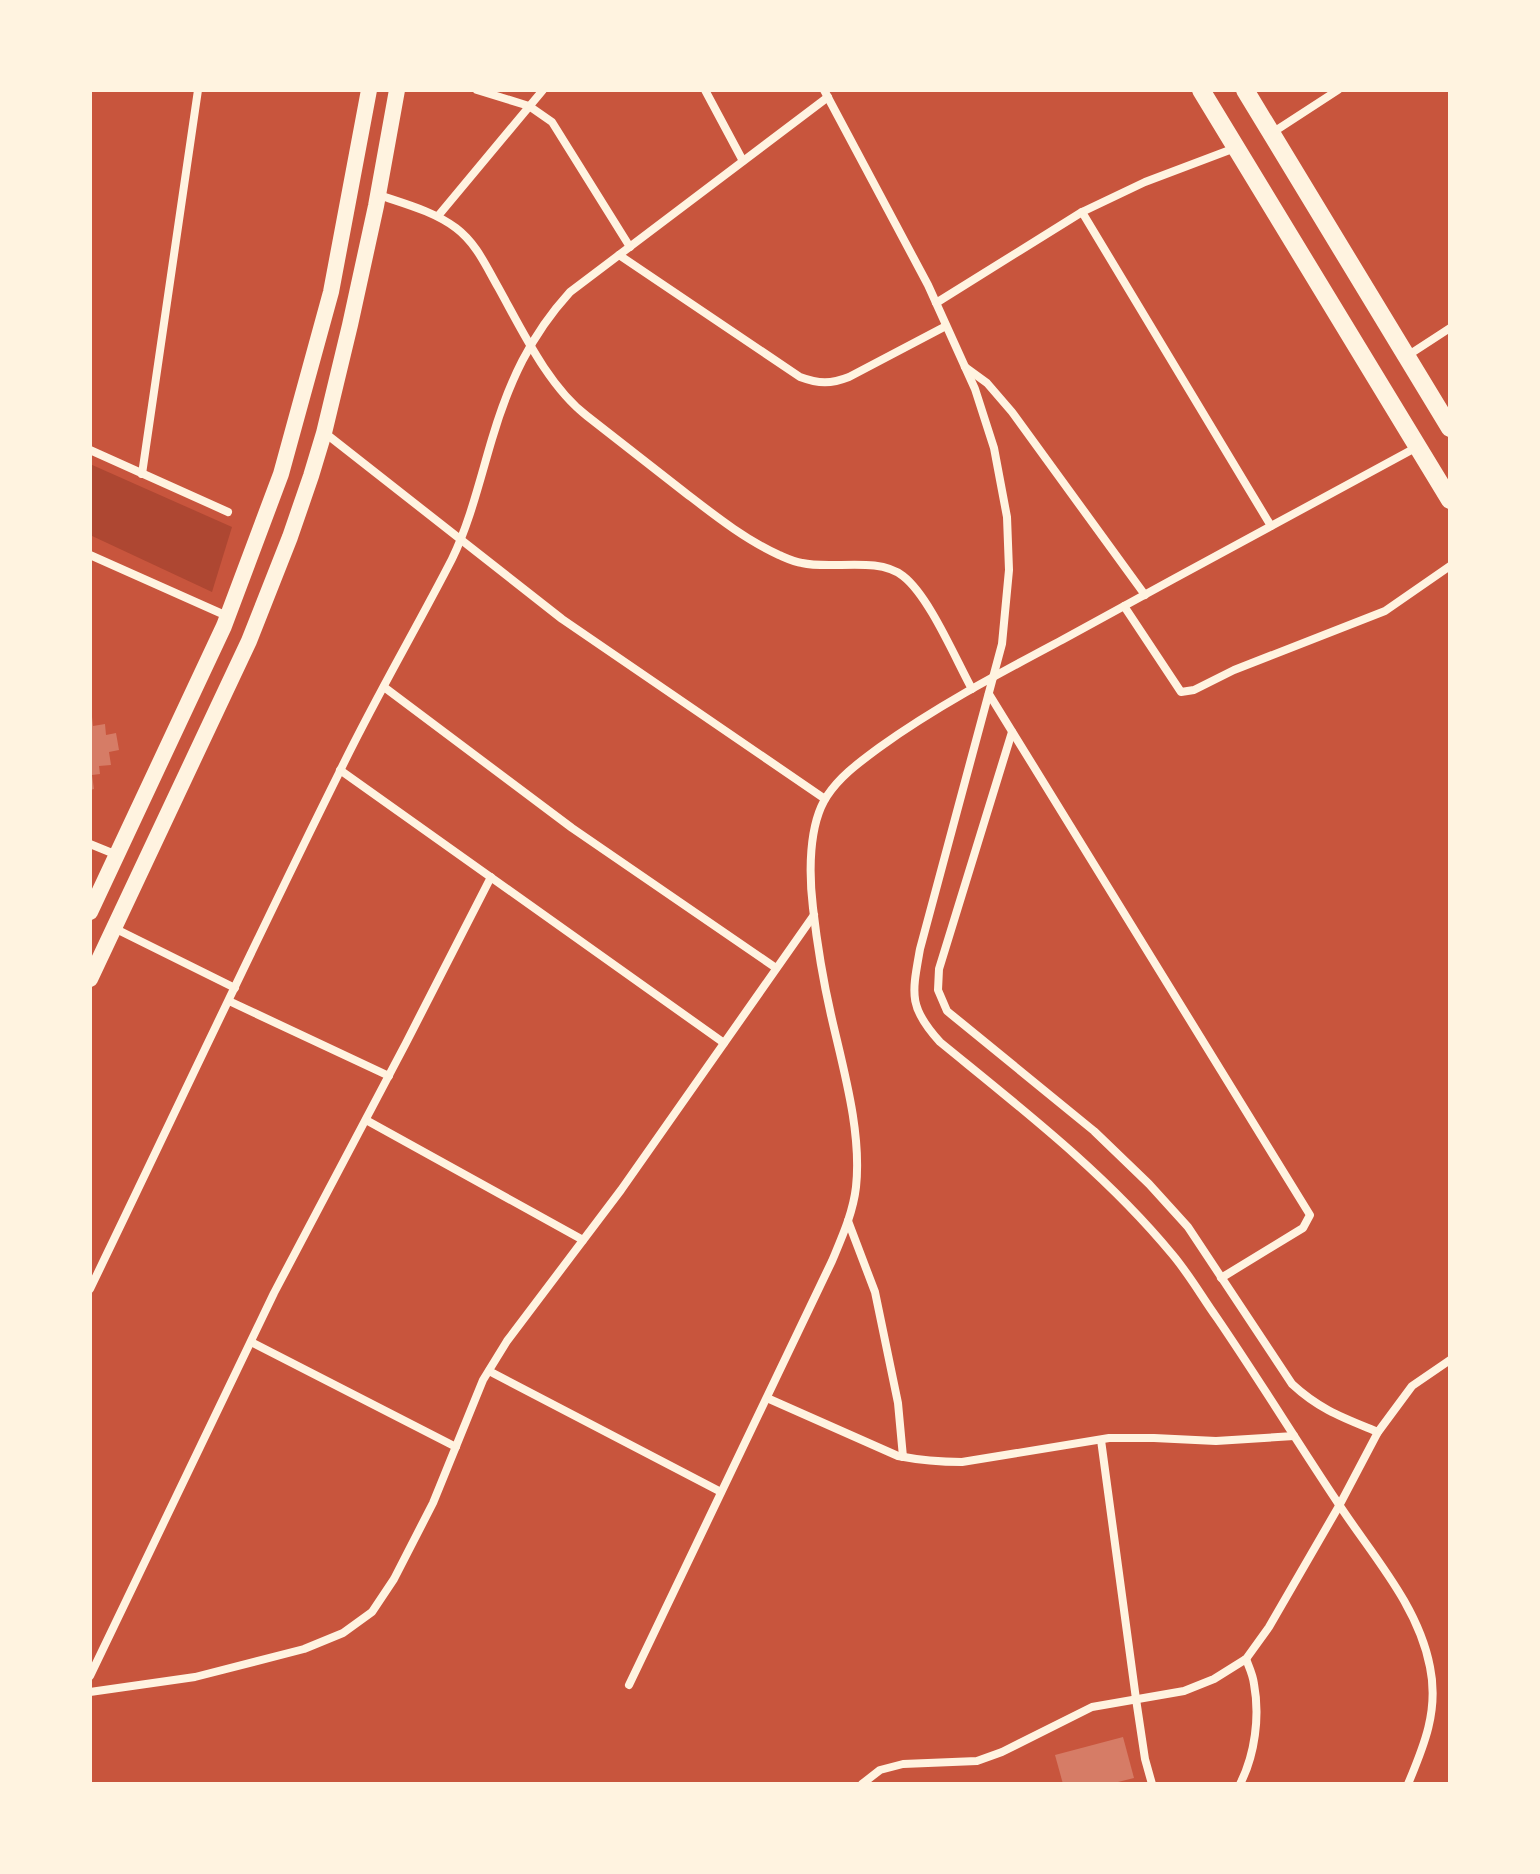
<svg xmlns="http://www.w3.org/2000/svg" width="1540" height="1874" viewBox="0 0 1540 1874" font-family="'Source Sans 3',sans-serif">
<rect width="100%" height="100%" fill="#c8553d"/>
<path fill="#ae4732" d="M90,464L232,527L212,592L90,535Z"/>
<g fill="#d67c66">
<path d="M90,717H92L93,726L105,724L106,735L116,733L119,750L109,752L111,765L99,766L100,774L92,775L94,789L90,790Z"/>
<path d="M1123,1737L1134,1778L1110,1784H1063L1055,1755Z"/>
</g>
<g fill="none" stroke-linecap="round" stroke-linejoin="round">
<g stroke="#fff3e0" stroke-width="8">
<path d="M477,90L529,106L552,122L630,247"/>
<path d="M705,90L743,161"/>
<path d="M824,90L928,285L975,389L994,448L1007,517L1009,570L1002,644L920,949C912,994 908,1007 940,1042C1022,1109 1105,1173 1172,1254C1189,1274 1202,1297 1217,1318C1258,1378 1296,1440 1336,1500C1370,1553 1418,1604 1430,1667C1439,1710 1424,1746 1408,1784"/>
<path d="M1272,133L1338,90"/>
<path d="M379,195C405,204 433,211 456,228C476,243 486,266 498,287C522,330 548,386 587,416C619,441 651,466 683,491C713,514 744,539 779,555C786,558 794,562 802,563C832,570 877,556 903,576C929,596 955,658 972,689"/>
<path d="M1082,212L1271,526"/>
<path d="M438,216L543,90"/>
<path d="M619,255L800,377C819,384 831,384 849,377L946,326"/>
<path d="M936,303L1082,212L1145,182L1235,148"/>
<path d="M1407,356L1450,328"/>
<path d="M965,367L987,383L1012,412L1145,595"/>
<path d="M325,433L562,619L825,799"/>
<path d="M90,450L228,512"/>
<path d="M142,474L198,90"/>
<path d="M90,555L227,616"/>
<path d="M1124,606L1181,692L1194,690L1234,670L1385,611L1450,566"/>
<path d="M384,687L572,828L776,968"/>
<path d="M989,694L1310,1215L1303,1228L1221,1278"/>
<path d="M1012,732L939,969L938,990L947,1011L1094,1131L1149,1184L1188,1227L1292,1384C1320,1410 1344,1418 1378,1432"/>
<path d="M340,770L724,1043"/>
<path d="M90,844L117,855"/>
<path d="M114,928L235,988"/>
<path d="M229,1001L389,1076"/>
<path d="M366,1120L583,1240"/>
<path d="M848,1221L875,1292L898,1403L903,1457"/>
<path d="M90,1289C173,1117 254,944 339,773C374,700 415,631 452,559C470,522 480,479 492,439C509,382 530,336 570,292L828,97"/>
<path d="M251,1342L456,1447"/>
<path d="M489,1371L721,1492"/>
<path d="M767,1398L898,1456C919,1460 940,1462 962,1462L1109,1438H1154L1216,1441L1294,1436"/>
<path d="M1101,1440L1136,1699L1145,1759L1152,1784"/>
<path d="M90,1676L274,1293L406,1043L491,877"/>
<path d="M629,1685L832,1261C842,1237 853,1213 856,1187C862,1132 843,1068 831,1015C823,980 817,943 813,908C809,875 808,825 827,796C841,775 860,762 880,747C937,706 1000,673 1062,640C1180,575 1299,511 1417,447"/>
<path d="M90,1692L195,1677L304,1649L343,1633L372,1612L394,1579L433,1503L483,1380L507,1341L621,1190L814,915"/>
<path d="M862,1784L880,1770L903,1764L977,1761L1002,1752L1092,1707L1184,1691L1214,1679L1246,1659L1269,1627L1339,1506L1378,1432L1412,1386L1450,1360"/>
<path d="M1240,1784C1255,1755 1260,1716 1254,1684C1253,1675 1249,1667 1246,1659"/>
</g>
<g stroke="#fff3e0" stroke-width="16">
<path d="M90,912L224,626L281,474L331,292L369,90"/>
<path d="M90,979L249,641L290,537L311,476L324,433L350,325L376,206L397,90"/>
</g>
<g stroke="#fff3e0" stroke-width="18">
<path d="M1201,90L1450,500"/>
<path d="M1245,90L1450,428"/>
</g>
</g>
<rect width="1540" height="1874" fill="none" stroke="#fff3e0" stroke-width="184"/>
</svg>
